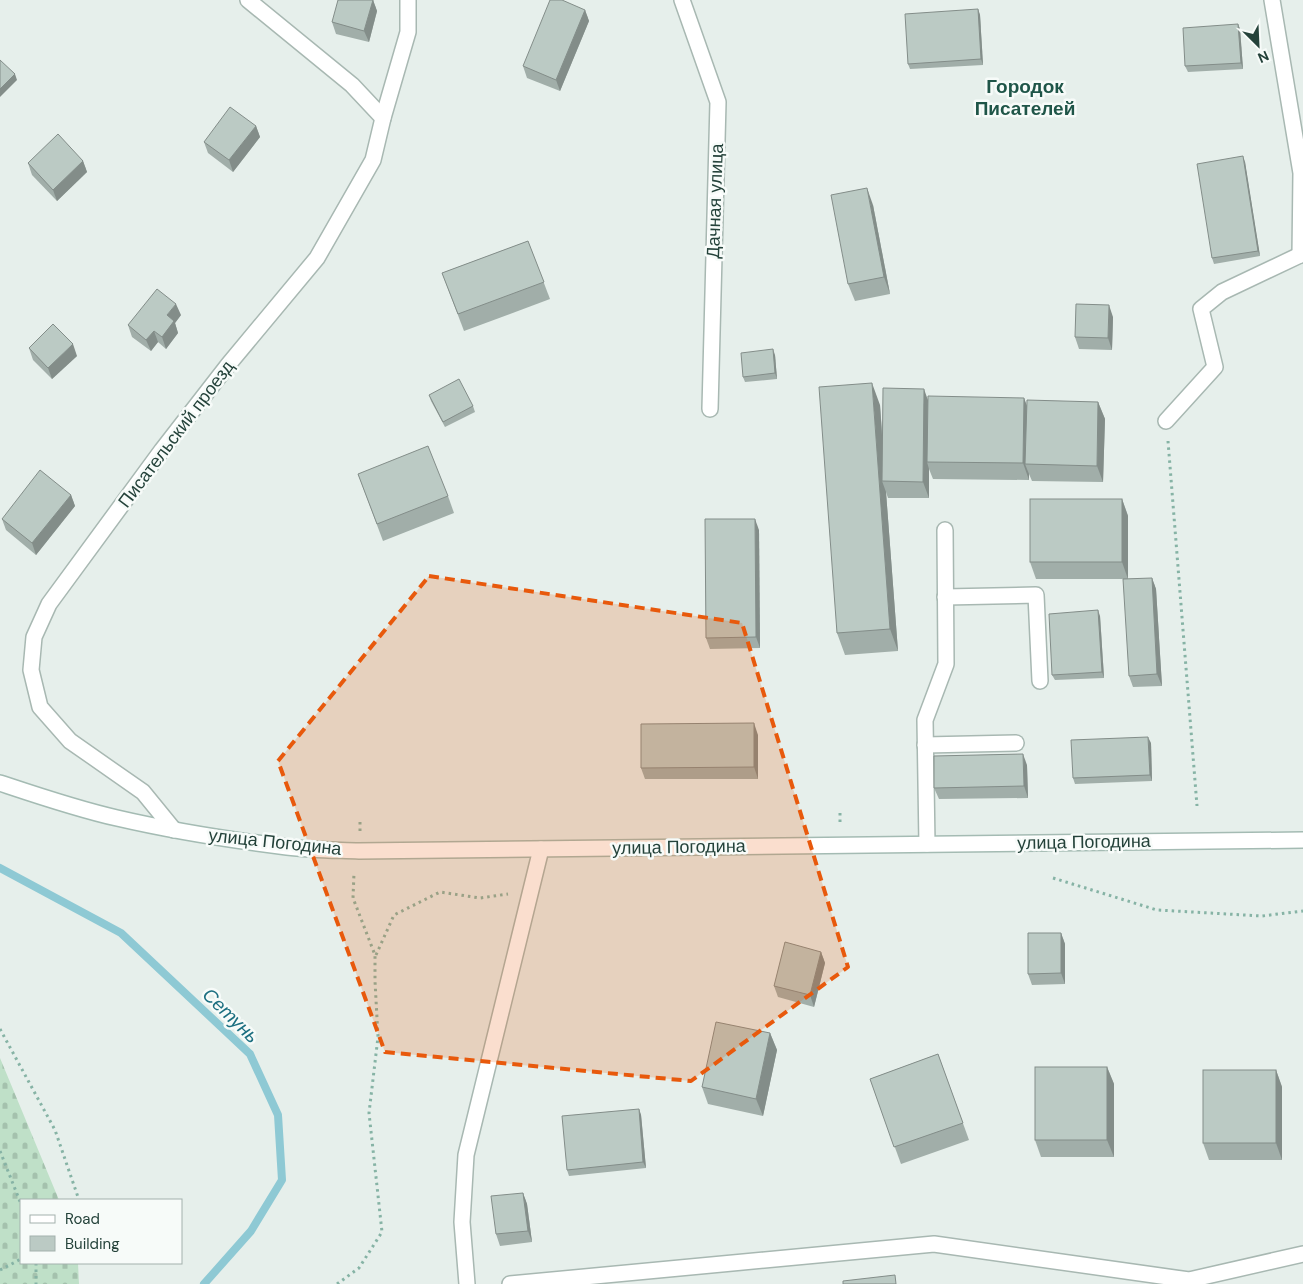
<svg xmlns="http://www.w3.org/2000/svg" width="1303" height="1284" viewBox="0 0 1303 1284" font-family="'DM Sans',sans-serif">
<defs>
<pattern id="cemetery-stones" width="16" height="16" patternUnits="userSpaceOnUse" patternTransform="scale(1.25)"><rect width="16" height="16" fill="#bfe0c8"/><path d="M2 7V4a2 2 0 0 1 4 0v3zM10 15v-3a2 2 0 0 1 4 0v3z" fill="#a4c1ad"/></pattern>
</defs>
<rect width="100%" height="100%" fill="#e6efeb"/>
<path fill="url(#cemetery-stones)" d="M0,1058L59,1200H21V1263H78L79,1284H0Z"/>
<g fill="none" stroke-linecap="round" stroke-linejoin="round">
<path stroke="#8ec9d4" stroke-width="8" d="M0,868L121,933L250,1054L278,1115L282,1180L251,1231L204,1284"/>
<defs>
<g id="lane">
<path d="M1166,421L1215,367L1201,309L1222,292L1300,255"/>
<path d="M945,597L1036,595L1040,681"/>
<path d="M925,745L1016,743"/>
<path d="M927,844L925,720L946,664L945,530"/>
<path d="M467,1284L462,1222L466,1155L541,849"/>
<path d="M510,1284L934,1244L1189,1280L1303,1254"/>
</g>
<g id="street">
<path d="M248,0L352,85L383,118"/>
<path d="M682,0L718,102L710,409"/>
<path d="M1272,0L1301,173L1300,255"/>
<path d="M174,830L143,792L70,741L40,707L31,670L34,637L49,604L162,450L228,365L317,258L373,160L383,118L408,32V0"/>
</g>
<path id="secondary" d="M0,783C39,796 77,809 117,818C173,831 230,840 287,847C311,850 335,850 359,851L1303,840"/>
</defs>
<use href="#lane" stroke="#a8b8b2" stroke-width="18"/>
<use href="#street" stroke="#a8b8b2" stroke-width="18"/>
<use href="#secondary" stroke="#a4bbb3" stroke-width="18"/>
<g stroke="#86b3a5" stroke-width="3" stroke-dasharray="2.5 4" stroke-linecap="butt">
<path d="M1168,441L1197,806"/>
<path d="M840,813V823"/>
<path d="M360,831V819"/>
<path d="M1053,878L1157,910L1262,916L1303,911"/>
<path d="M376,955L394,915L440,892L480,898L508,894"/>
<path d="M0,1029L55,1130L79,1200"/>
<path d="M0,1151L21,1204"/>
<path d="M36,1263V1284"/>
<path d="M0,1270L21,1259"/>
<path d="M337,1284L359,1268L382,1232L369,1113L378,1037L375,981V955L353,898L354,873"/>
</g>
<use href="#lane" stroke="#fff" stroke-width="15"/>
<use href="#street" stroke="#fff" stroke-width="15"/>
<use href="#secondary" stroke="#fff" stroke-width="15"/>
</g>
<g fill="#a1aea9">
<path d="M373,0L377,11L369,42L336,34L332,22Z"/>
<path d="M978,9L980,15L983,65L910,69L908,64Z"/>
<path d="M585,10L589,21L560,91L527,78L523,66Z"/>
<path d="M1238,24L1240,29L1243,69L1188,72L1185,66Z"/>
<path d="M256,126L260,137L233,172L208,153L204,142Z"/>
<path d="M83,161L87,172L57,201L32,175L28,163Z"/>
<path d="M1245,162L1260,256L1214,264L1212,258Z"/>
<path d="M873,205L890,294L855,301L848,284Z"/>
<path d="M528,241L550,299L464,331L442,273Z"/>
<path d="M181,315L175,323L178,333L166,349L158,342L151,351L132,337L128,325Z"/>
<path d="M1113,317L1112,350L1079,349L1075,337Z"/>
<path d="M29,348L77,356L52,379L33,360Z"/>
<path d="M775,355L777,379L745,382L743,377Z"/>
<path d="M429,395L473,406L475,412L445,427L431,401Z"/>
<path d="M1024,398L1027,407L1098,402L1105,419L1103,482L1032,481L1029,474V480L933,479L929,469V498H888L886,492L898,651L845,655L837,633L880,405L883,444L928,399Z"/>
<path d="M358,474L448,496L454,513L383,541Z"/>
<path d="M71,495L75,506L36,555L6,530L2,519Z"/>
<path d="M1122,499L1128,516V579H1036L1030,562Z"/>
<path d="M759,530L760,648L710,649L706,638Z"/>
<path d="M1152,578L1156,589L1162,686L1133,687L1129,676Z"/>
<path d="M1100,616L1104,678L1055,680L1052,675Z"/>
<path d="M758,735V779H645L641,768Z"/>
<path d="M1151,743L1152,781L1075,784L1073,778Z"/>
<path d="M1027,765L1028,798L939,799L934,788Z"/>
<path d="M1061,933L1065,944V984L1032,985L1028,974Z"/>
<path d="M821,952L825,963L814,1007L778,997L774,986Z"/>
<path d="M770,1033L777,1050L763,1116L708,1104L702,1087Z"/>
<path d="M938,1054L969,1140L901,1164L870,1079Z"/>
<path d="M1107,1067L1114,1084V1157H1041L1035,1140Z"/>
<path d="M1276,1070L1282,1087V1160H1209L1203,1143Z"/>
<path d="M639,1109L641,1115L646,1168L569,1176L567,1170Z"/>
<path d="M523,1193L527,1204L532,1242L500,1246L496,1234Z"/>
</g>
<g fill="#838d89">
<path d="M373,0L377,11L369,42L364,31Z"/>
<path d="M978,9L980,15L983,65L981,59Z"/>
<path d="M585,10L589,21L560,91L556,80Z"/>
<path d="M1238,24L1240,29L1243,69L1241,63Z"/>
<path d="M15,74L17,80L0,97V89Z"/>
<path d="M256,126L260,137L233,172L229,160Z"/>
<path d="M1243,156L1245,162L1260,256L1258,251Z"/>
<path d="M83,161L87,172L57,201L53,190Z"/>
<path d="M867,188L873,205L890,294L884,277Z"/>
<path d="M176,304L181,315L175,323L178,333L166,349L162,337L167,315Z"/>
<path d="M1109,305L1113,317L1112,350L1108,338Z"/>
<path d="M154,331L158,342L151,351L146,340Z"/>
<path d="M73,344L77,356L52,379L48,368Z"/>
<path d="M773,349L775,355L777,379L775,373Z"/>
<path d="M872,383L880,405L885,481H882L886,492L898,651L890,629Z"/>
<path d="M924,389L930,406L927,462L929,469V498L923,482Z"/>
<path d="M1024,398L1030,414L1025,464L1029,474V480L1023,463Z"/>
<path d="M1098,402L1105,419L1103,482L1097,466Z"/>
<path d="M71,495L75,506L36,555L32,543Z"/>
<path d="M1122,499L1128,516V579L1122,562Z"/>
<path d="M755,519L759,530L760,648L756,637Z"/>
<path d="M1152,578L1156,589L1162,686L1157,674Z"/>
<path d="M1098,610L1100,616L1104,678L1102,672Z"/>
<path d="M754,723L758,735V779L754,767Z"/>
<path d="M1148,737L1151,743L1152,781L1150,775Z"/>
<path d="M1023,754L1027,765L1028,798L1024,786Z"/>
<path d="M1061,933L1065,944V984L1061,973Z"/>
<path d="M821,952L825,963L814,1007L810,995Z"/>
<path d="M770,1033L777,1050L763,1116L756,1099Z"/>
<path d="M1107,1067L1114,1084V1157L1107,1140Z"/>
<path d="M1276,1070L1282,1087V1160L1276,1143Z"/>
<path d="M639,1109L641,1115L646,1168L643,1162Z"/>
<path d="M523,1193L527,1204L532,1242L528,1231Z"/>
</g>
<g fill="#bbcac4" stroke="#838d89">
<path d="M338,0H373L364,31L332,22Z"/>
<path d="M550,0H562L585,10L556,80L523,66Z"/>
<path d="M978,9L981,59L908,64L905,14Z"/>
<path d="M1238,24L1241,63L1185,66L1183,28Z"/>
<path d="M0,60L15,74L0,89Z"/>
<path d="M230,107L256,126L229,160L204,142Z"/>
<path d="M58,134L83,161L53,190L28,163Z"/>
<path d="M1243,156L1258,251L1212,258L1197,164Z"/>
<path d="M867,188L884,277L848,284L831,195Z"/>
<path d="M528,241L544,282L458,314L442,273Z"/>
<path d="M157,289L176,304L167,315L174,321L162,337L154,331L146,340L128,325Z"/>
<path d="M1076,304L1109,305L1108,338L1075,337Z"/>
<path d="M53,324L73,344L48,368L29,348Z"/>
<path d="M773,349L775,373L743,377L741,353Z"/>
<path d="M459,379L473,406L443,422L429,395Z"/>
<path d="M872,383L890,629L837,633L819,387Z"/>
<path d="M883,388L924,389L923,482L882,481Z"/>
<path d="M928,396L1024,398L1023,463L927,462Z"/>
<path d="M1027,400L1098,402L1097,466L1025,464Z"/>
<path d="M428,446L448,496L377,524L358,474Z"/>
<path d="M40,470L71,495L32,543L2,519Z"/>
<rect x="1030" y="499" width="92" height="63"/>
<path d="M705,519H755L756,637L706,638Z"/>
<path d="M1152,578L1157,674L1129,676L1123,579Z"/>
<path d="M1098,610L1102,672L1052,675L1049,614Z"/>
<path d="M754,723V767L641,768V724Z"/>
<path d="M1148,737L1150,775L1073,778L1071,740Z"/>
<path d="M1023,754L1024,786L934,788V756Z"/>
<path d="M1028,933H1061V973L1028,974Z"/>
<path d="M785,942L821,952L810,995L774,986Z"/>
<path d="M716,1022L770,1033L756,1099L702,1087Z"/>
<path d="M938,1054L963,1123L894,1147L870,1079Z"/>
<rect x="1035" y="1067" width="72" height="73"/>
<rect x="1203" y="1070" width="73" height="73"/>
<path d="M639,1109L643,1162L567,1170L562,1116Z"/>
<path d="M523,1193L528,1231L496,1234L491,1196Z"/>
<path d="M895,1275L896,1284H843V1281Z"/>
</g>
<path fill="#e8590c" fill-opacity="0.2" stroke="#e8590c" stroke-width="4" stroke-dasharray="10 6" stroke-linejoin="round" d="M429,576L742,623L848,967L691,1081L385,1052L278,761Z"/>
<g text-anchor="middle" stroke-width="5" stroke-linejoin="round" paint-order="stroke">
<g font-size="18" fill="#24423a" stroke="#f7fbf9">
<text transform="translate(715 201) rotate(-88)" y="6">Дачная улица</text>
<text transform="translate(176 434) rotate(-53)" y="6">Писательский проезд</text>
<text transform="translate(275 842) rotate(6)" y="6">улица Погодина</text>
<text transform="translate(1084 842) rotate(-1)" y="6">улица Погодина</text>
<text transform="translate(679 847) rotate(-1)" y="6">улица Погодина</text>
</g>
<g font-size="19" font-weight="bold" fill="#1f5548" stroke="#f7fbf9">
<text x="1025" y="93">Городок<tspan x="1025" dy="22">Писателей</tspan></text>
</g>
<g font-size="19" font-style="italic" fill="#1c6f80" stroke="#f7fbf9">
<text transform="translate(231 1015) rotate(44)" y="7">Сетунь</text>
</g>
</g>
<rect x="20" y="1199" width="162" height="65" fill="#f7fbf9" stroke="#a3b1ad"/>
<rect x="30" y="1215" width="25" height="8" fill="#ffffff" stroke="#a3b1ad"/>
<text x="65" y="1224" font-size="15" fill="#24423a">Road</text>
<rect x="30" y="1236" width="25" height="15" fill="#bbcac4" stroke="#a3b1ad"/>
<text x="65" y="1249" font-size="15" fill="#24423a">Building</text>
<g transform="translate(1258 45) rotate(156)" stroke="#f7fbf9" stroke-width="4" paint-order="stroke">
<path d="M0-4L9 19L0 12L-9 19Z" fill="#24423a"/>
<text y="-8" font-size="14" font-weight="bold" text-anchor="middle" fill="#24423a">N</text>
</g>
</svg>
